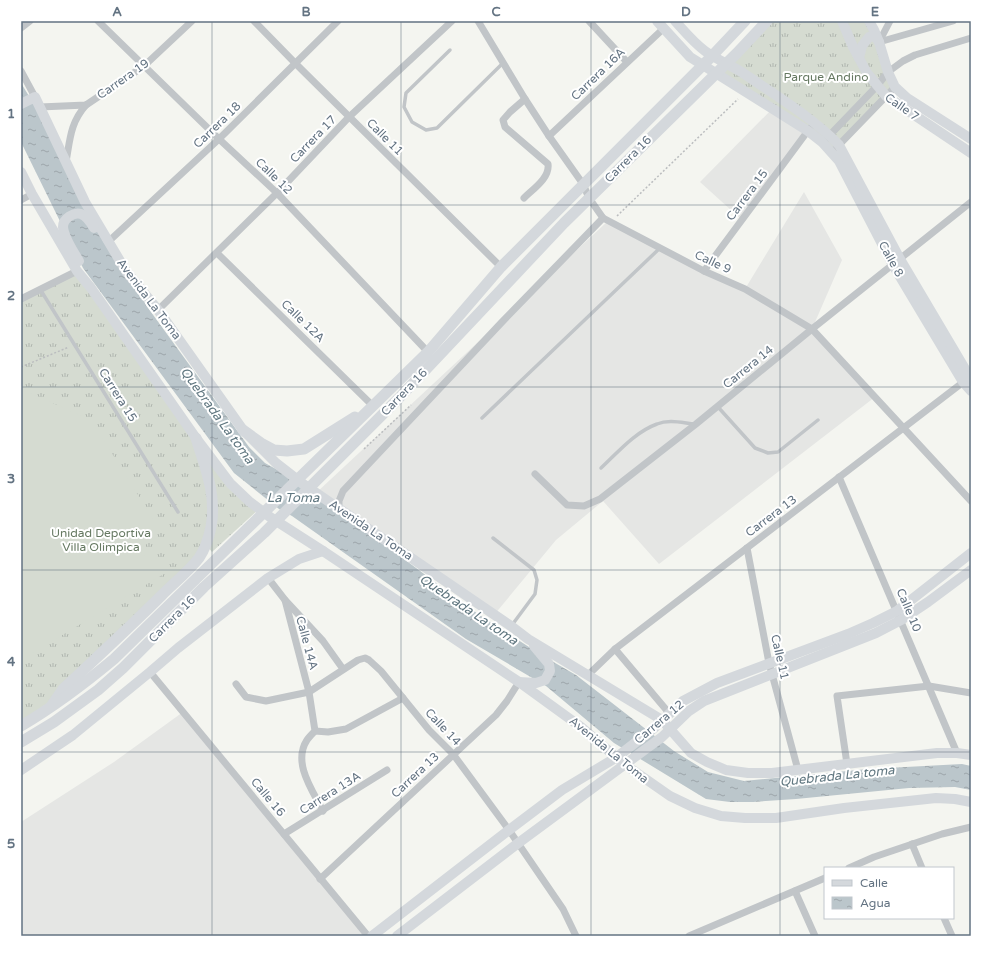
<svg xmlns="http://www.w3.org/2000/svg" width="992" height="957" viewBox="0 0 992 957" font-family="'Varela Round',sans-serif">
<defs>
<pattern id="grass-tufts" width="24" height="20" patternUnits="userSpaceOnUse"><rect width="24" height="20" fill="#d5dbd1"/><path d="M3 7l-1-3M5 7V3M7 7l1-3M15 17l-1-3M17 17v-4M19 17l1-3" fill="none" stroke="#b0b6af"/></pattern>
<pattern id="water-ripples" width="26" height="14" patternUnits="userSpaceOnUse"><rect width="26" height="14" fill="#bbc6cb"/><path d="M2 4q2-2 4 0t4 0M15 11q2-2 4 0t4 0" fill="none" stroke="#9ca5aa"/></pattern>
</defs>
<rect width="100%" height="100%" fill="#f4f5f0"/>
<g fill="#e5e6e4">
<path d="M773,108L808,131L742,220L700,182Z"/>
<path d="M804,192L842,260L812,329L875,397L659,564L603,501L556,540L494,615L316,493L608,221L745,289Z"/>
<path d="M183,712L368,936H21V822L114,762Z"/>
</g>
<g fill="url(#grass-tufts)">
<path d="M767,21H869L895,87L832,152L716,73Z"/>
<path d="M75,273L228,478L259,509L212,552L206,545L49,710L21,726V299Z"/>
</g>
<path fill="#d5dbd1" d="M21,389L91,420L158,527L140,553L167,572L21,660Z"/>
<path fill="url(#water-ripples)" d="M21,83L41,116L103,241L151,312L249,447L265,463L303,484L478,614L543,656L576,675L674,751L708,772L744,781L868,769L962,764L971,766V790L955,787L909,788L796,799L753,802H730L706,799L614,743L546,686L466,639L292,516L279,509L234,473L83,268L21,142Z"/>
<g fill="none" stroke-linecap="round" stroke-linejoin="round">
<g stroke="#bbbdbf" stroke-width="1.5" stroke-dasharray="2 2" stroke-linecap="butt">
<path d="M617,216L738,99"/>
<path d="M21,367L69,347"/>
<path d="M364,449L411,405"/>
</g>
<g stroke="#c1c5c8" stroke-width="3.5">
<path d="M450,50L406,93L404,107L412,122L426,130L437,128L503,63"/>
<path d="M40,289L178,512"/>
<path d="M718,407L755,448L768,453L778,452L818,420"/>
<path d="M482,418L660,248"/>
<path d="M601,468C618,452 635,432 657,424C669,419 683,423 695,424"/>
<path d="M493,538L534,570L537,580L535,594L512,625"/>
</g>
<g stroke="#c1c5c8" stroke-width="7">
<path d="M98,21L219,139L277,193L428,352"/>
<path d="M254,21L296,64L501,267"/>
<path d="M478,21L525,99L549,136L583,184L589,198L603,218L704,271L745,289L812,329L971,501"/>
<path d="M589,21L627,62"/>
<path d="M21,28L30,21"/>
<path d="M879,42L953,21"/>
<path d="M879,42L890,21"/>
<path d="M21,71L35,97"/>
<path d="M40,107L86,105L144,66L192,21"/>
<path d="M549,136L663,29"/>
<path d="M826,139L877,86L888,72L903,61L915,55L971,38"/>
<path d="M836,148L895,87"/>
<path d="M66,162C70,140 70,123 86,105"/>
<path d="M524,198C533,189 550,178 548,164L505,127L503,120L510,112L525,99"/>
<path d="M21,200L32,194"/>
<path d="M108,242L219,139L338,21"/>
<path d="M217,253L373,406"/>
<path d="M704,271L810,128"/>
<path d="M21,299L77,271"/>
<path d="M158,310L277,193L349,117L452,21"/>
<path d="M535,474L567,505L584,506L600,499L696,424L812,329L971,202"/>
<path d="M839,477L957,753"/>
<path d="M339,509V501L343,491L502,322L603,218"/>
<path d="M747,548L769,663L798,770"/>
<path d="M268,578L285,600L323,641L343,669"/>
<path d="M285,600L309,692L315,731C312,734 309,737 307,740C292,763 313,791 323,811"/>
<path d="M615,649L669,713"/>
<path d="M150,672L368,936"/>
<path d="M588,675L615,649L966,380"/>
<path d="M236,684L246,697L266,701L309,692L358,660L365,658L369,660L381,671L429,730L453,754L509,830L563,909L576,936"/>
<path d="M315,731L328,732L346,729L403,698"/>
<path d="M847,764L837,696L929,686L971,693"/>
<path d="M284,834L387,770"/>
<path d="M912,844L922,868"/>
<path d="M849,868L874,857L942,834L971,827"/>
<path d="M320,879L496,715L507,701L519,682"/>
<path d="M795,891L815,936"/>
<path d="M944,918L952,936"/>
<path d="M689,936L825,878"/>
</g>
<g stroke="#d4d8dc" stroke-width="10">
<path d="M657,21L690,57L808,131L822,142L839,161L893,265L963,382L971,391"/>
<path d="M675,21C685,32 694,43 705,51C717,60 731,65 743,73C774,94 813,118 839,145L900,259L971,379"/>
<path d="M842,21L853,47L867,73L886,96L971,153"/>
<path d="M869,21L874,30L879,42L888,72L895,87L907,98L971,139"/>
<path d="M859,58L862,46L869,37L875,36L879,42"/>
<path d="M21,104L35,97L85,202L126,271L158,310L243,430L276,463L303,484L511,626L528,639L662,720L691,753L707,762L726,770L748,773H772L937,753H957L971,755"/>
<path d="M21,172L32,194L77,271L91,288L196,438L230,483L250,502L270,517L323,551L519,682L581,727L624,764L670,796L695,808L721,816L745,818H776L844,808L936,798L955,799L971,802"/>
<path d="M79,261C73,251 64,238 63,227C63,218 74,212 81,214C87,216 91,223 94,228"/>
<path d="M519,682L536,683L545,680L550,671L549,664L534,646"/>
<path d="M21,770L73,735L150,672L178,648L268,578L299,559L323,551"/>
<path d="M372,936L509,830L562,790L617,757L654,728L683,701L717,683L848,634L873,623L897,611L971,553"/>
<path d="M397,936L517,844L662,737L689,711L704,701L876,633L901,620L928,602L971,570"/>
</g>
<g stroke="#d4d8dc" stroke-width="11">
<path d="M243,430L261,443L274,450L287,451L304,449L355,417"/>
<path d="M52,705L63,689C96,658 130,627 162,595C174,583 189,571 199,558C205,549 209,537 211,527C217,495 205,467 196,438"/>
<path d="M21,726C55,706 84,684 114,659L428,352L501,267L712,56L745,21"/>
<path d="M21,742L54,722L98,690L123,668L204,587L264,533L399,398L564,223L737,53L767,21"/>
</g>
</g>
<path fill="none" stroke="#637382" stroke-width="1" stroke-opacity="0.55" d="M212,21V936M401,21V936M591,21V936M780,21V936M21,205H971M21,387H971M21,570H971M21,752H971"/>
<g text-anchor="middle" stroke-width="4" stroke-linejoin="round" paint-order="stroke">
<g font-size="12" fill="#637382" stroke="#fff">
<text transform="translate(598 74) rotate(-44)" y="4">Carrera 16A</text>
<text transform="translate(123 79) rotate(-35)" y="4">Carrera 19</text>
<text transform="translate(902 107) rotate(35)" y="4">Calle 7</text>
<text transform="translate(217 125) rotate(-44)" y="4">Carrera 18</text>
<text transform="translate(385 137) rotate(45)" y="4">Calle 11</text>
<text transform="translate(313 139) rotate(-46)" y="4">Carrera 17</text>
<text transform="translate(628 159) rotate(-45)" y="4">Carrera 16</text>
<text transform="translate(274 176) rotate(44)" y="4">Calle 12</text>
<text transform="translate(747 195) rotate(-53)" y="4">Carrera 15</text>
<text transform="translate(891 259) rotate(61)" y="4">Calle 8</text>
<text transform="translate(713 262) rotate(25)" y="4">Calle 9</text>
<text transform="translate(149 299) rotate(53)" y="4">Avenida La Toma</text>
<text transform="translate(303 321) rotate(44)" y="4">Calle 12A</text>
<text transform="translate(748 367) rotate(-39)" y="4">Carrera 14</text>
<text transform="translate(404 392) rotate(-46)" y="4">Carrera 16</text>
<text transform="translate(118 395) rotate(58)" y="4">Carrera 15</text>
<text transform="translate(771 516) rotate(-37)" y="4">Carrera 13</text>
<text transform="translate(371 530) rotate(34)" y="4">Avenida La Toma</text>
<text transform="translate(909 610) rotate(67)" y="4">Calle 10</text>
<text transform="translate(172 619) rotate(-45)" y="4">Carrera 16</text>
<text transform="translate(307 643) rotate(75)" y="4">Calle 14A</text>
<text transform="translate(780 657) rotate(77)" y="4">Calle 11</text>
<text transform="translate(659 722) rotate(-40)" y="4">Carrera 12</text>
<text transform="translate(443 727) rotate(47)" y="4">Calle 14</text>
<text transform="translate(609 750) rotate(39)" y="4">Avenida La Toma</text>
<text transform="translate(415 775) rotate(-43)" y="4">Carrera 13</text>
<text transform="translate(330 793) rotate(-32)" y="4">Carrera 13A</text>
<text transform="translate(268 797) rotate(50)" y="4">Calle 16</text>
</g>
<g font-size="12" fill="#667962" stroke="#fff">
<text x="826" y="81">Parque Andino</text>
<text x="101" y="537">Unidad Deportiva<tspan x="101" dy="14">Villa Olimpica</tspan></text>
</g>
<g font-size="13" font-style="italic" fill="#5f767f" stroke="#fff">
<text transform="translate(218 415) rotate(54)" y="5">Quebrada La toma</text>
<text x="293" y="502">La Toma</text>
<text transform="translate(469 609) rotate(34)" y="5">Quebrada La toma</text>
<text transform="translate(837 775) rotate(-6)" y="5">Quebrada La toma</text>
</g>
</g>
<rect width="992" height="957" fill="none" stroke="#ffffff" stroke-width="44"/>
<rect x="824" y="867" width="130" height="52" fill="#ffffff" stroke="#c1c7cd"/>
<rect x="832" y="880" width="20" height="6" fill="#d4d8dc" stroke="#c1c7cd"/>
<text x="860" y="887" font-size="12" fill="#637382">Calle</text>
<rect x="832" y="897" width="20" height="12" fill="url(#water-ripples)" stroke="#c1c7cd"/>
<text x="860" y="907" font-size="12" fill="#637382">Agua</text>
<rect x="22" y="22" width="948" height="913" fill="none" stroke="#637382" stroke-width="1.5"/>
<g font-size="13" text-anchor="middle" font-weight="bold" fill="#637382">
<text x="117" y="16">A</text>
<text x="306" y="16">B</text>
<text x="496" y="16">C</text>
<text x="686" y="16">D</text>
<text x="875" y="16">E</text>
<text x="11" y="118">1</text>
<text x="11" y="300">2</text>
<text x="11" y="483">3</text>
<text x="11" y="666">4</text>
<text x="11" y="848">5</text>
</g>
</svg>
